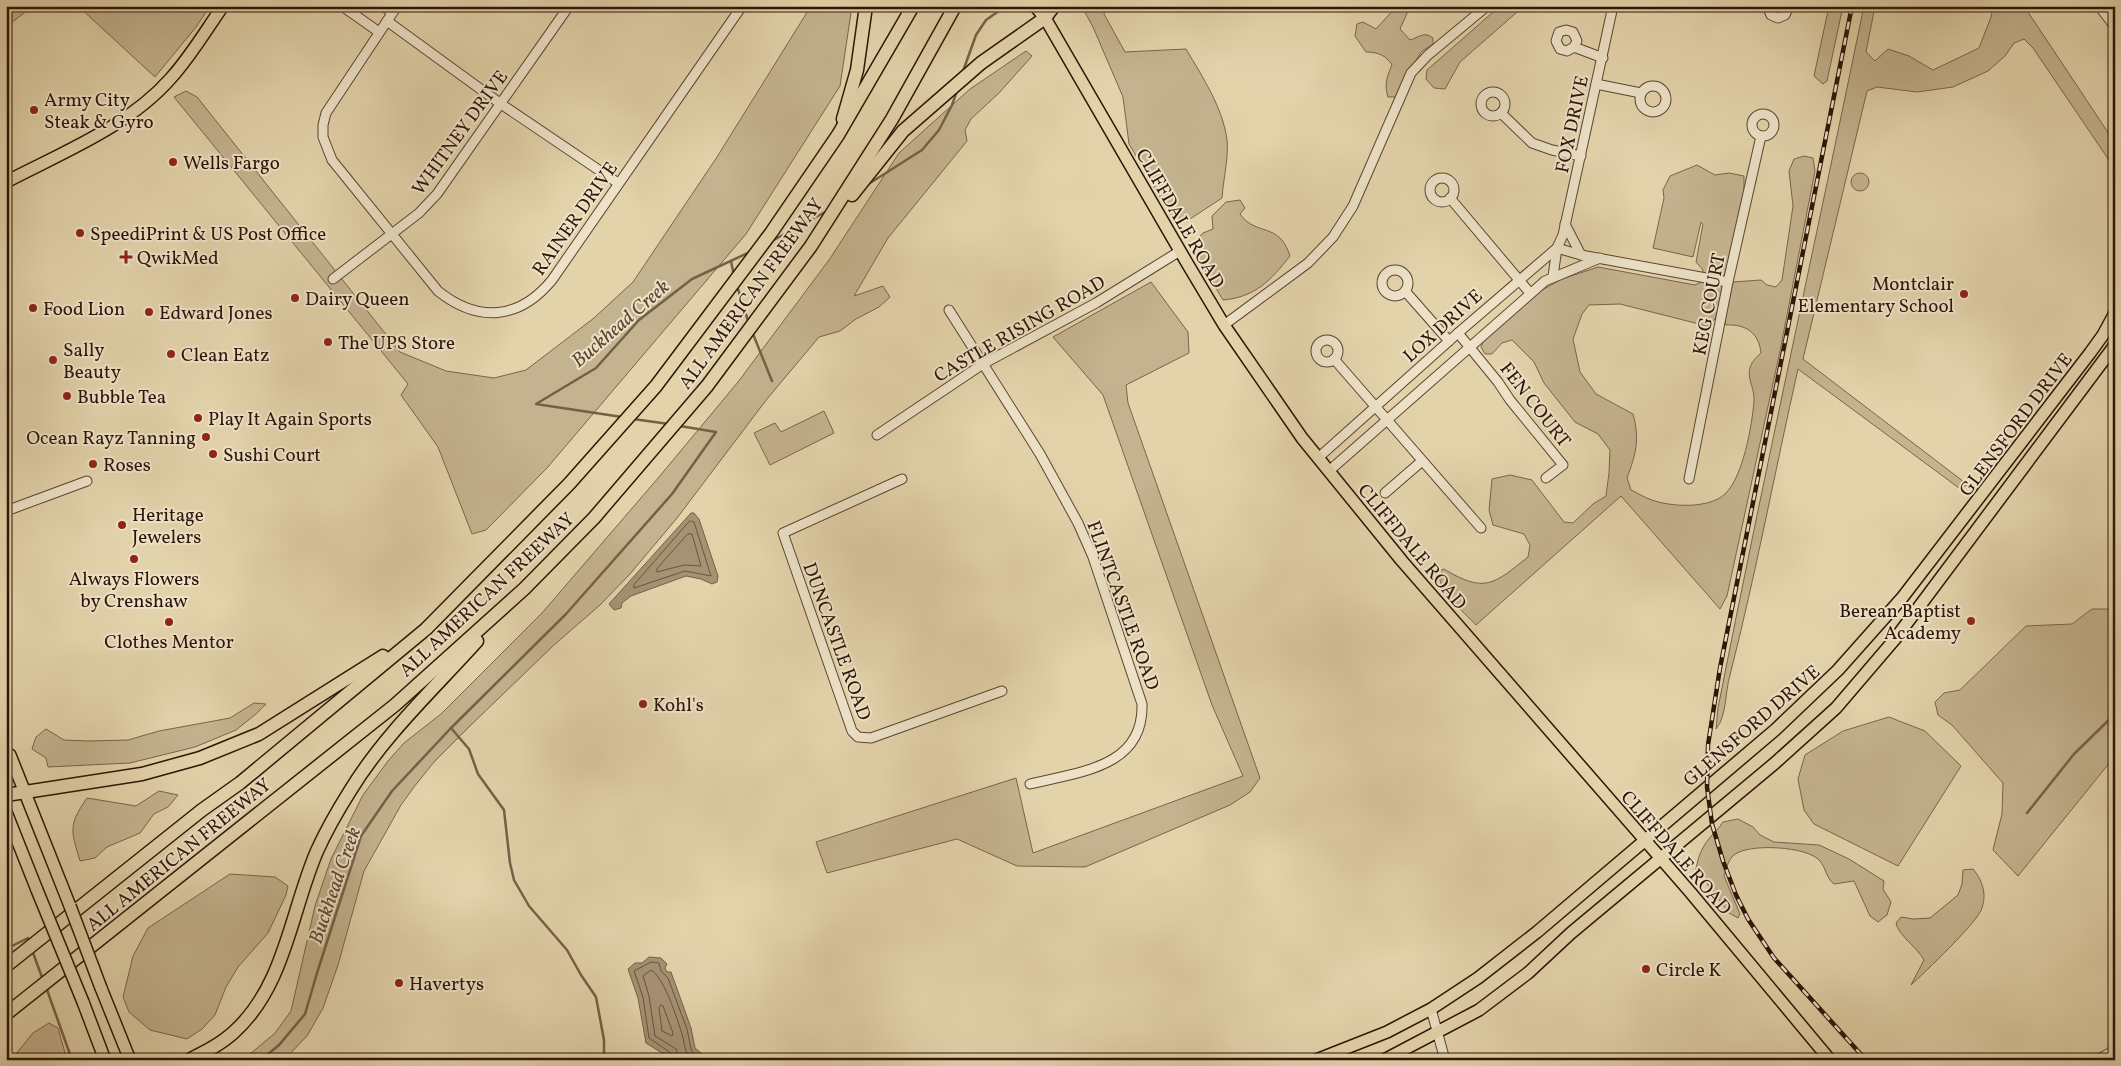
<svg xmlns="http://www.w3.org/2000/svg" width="2121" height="1066" viewBox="0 0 2121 1066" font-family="Vollkorn,serif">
<rect width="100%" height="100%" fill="#e3d3ab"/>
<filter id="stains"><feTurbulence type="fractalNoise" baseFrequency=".004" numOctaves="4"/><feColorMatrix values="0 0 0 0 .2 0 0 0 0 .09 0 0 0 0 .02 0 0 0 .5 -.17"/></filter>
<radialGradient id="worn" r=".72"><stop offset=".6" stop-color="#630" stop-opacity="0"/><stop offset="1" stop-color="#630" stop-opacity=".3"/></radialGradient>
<g fill="#c4b38f" stroke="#79644a">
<path d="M6,6H33L6,27Z"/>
<path d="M78,6H210L196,27L155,77Z"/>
<path d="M811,6H852L840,86L746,234L547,468L486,530L472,534L438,447L401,395L408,384L174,97L186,91L197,97L400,352L446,371L494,378L526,370L594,318L633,282L717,157Z"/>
<path d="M1107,6L1104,14L1125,52L1186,49C1202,76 1223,108 1227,140C1229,157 1223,181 1222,198L1187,221L1171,215L1129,144L1123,97L1093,27L1082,7Z"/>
<path d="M1406,6L1408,11L1400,29L1410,40C1420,37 1424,31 1433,38V44L1421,52L1395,97H1388C1384,85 1387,76 1392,65C1386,55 1377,52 1366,52L1355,36L1357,24L1363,22L1376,29L1395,8Z"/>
<path d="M1500,6H1524L1460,62L1445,89L1434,88L1426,79L1427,70Z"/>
<path d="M1829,6H1843L1827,81L1823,84L1814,76Z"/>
<path d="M1864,6H1875L1866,52L1875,61L1888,49L1909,56L1933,70L1979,48L1991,17L1993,6H2024L2115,143V169L2033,48L2024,39L2014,43L2005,56L1988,71L1953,87L1917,92L1877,87L1867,91L1803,359L1968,485L1959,488L1798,369C1775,471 1756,573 1730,675C1725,691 1727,716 1716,729L1718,708C1764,474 1816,240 1864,6Z"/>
<path d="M1026,51L1032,56L999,93L971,119L965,130L967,141L888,238L854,296L883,286L890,297L879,307L856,319L840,331L819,337L767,399L677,518L630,574L600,605L554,645L471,725L434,762L414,787L401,805L364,871L338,965L323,1008L307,1036L284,1060H243L275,1033L291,1011L315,906L331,859L363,795L388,761L404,743L441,714L542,613L659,477L738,382L829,260L899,153L970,89Z"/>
<path d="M1804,156L1813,158L1815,171L1780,351L1727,596L1720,609L1621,496L1476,625C1463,611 1437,591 1439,571L1444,569C1485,594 1494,584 1528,557L1530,545L1524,534L1493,525L1489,510L1492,479L1510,475L1532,480L1564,522L1573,523L1593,504L1606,496L1609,473L1610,450L1598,434L1575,422L1544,383L1534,362L1512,340L1502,343L1492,354H1485L1481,347L1485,336L1542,290L1562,279L1598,267L1695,285L1701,282L1703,270L1696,262L1703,224L1701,222L1693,257L1653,248L1664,198L1663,190L1670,176L1697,165L1715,175L1729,173L1744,176V192L1720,305L1715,319L1707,326L1620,304L1589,305L1582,314L1573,339L1580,372L1596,394L1633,414C1640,439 1636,454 1627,478L1631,490C1638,493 1645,498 1652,500C1671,507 1709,509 1725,494C1743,477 1752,426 1754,401C1755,383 1739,371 1761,353C1759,333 1746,324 1726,325L1724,319L1733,282L1761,280L1767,285L1776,287L1782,280L1793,206L1789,171L1794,159Z"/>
<circle cx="1860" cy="182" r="9"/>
<path d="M1240,200L1245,208L1240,214C1256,237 1279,221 1290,256C1271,280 1256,297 1223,300L1195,253L1196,240L1203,233L1213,229L1212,216L1226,202Z"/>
<path d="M1151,282L1188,332L1189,353L1126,385L1128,403L1260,778L1250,792L1230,805L1085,867L1017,866L957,839L827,873L816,842L1016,778L1033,853L1243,776L1212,705L1103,395L1053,337Z"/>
<path d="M824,411L834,433L770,465L754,433L775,423L781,432Z"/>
<path d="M2092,609H2115V756L2018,876L1993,850L2002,814L2003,783L1952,725L1938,715L1935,702L1944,693L1960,690L2026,626L2072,624Z"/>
<path d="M254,703L266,704L256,714L236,730L195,747L130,763L48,767L46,758L32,749L36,737L46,729L64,740L88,741L128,740L159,731L230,718Z"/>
<path d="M1889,717L1925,731L1961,766L1898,866L1814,824L1804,810L1798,779L1805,755L1843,731Z"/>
<path d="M159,791L178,795L168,807L154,814L140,833L107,847L95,858L80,861C71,831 68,825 87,798L136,806Z"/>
<path d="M1738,819L1753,827L1760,835L1774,842L1819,845L1849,859L1884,881L1883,889L1891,902L1887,915L1878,922L1870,916L1854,881L1834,884C1826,878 1826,868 1820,861C1808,846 1748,843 1734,855C1728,860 1726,869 1724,876L1740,914L1738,918L1729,913L1696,869C1698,858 1701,849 1708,840C1713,833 1719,829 1723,822Z"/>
<path d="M1973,869C1982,880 1987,893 1982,908C1979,921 1924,973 1911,985L1924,960C1918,948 1898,935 1896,923L1901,917L1913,919L1930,918L1958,895L1962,884L1963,870Z"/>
<path d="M230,874L275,877L288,886L286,895L268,933L238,967L226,987L215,1015L202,1029L187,1039L150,1030L129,1012L123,997L133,956L148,928Z"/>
<path d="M49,1023L58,1028L67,1060H11L33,1033Z"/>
</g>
<g fill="#a59273" stroke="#756047">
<path d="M691,513H694L699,519L718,576L717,582L712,584L701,579L686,576L631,596L622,603L621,608L614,610L609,604Z"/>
<path d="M649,957L661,958L667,964L665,968L667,972H671L691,1028L695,1048L701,1053L702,1060H669L665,1055L646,1043L638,998L628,969L635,963H642Z"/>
</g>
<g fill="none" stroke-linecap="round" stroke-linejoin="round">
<g stroke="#6a533c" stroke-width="1">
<path d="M690,521L694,522L711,576L685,571L634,588V585Z"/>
<path d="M688,534H692L701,566L684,565L657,572V569Z"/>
<path d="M661,1005L663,1006L673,1033L672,1036L662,1031L659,1008Z"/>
<path d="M673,1060L671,1053L649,1038L643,997L634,971L651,962L659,963L661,971L668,978L687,1029L691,1049L697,1060"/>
<path d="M680,1060L676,1049L655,1036L649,996L643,976L651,970C664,977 677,1018 682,1034C685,1044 684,1051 691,1060"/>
</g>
<g stroke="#756047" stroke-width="2.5">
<path d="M962,74L976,35L986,20L1006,6"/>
<path d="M867,185L922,150L939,130L952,105L957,91"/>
<path d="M770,242L827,211"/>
<path d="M731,261L734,276"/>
<path d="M737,286L749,324"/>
<path d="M753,334L772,381"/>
<path d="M622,417L536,404L596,368L639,320L692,279L752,251"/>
<path d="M633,419L669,424"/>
<path d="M451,728L469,749L478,774L504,810L510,863L514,880L529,906L567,950L581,975L596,997L604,1040V1060"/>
<path d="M2027,813L2074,754L2115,714"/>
<path d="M6,949L28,938L29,942"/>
<path d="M32,950L43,980"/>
<path d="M46,987L72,1060"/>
<path d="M261,1060L279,1045L305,1014L317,973L361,836L392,791L451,728L566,614L672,494L716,432L680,426"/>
</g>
<defs>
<g id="minor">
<path d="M342,6L379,32"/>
<path d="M383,6L392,13"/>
<path d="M397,6L326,113L323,125V137L332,160L438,291C478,323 519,320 552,280L742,6"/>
<path d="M1767,6L1771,15L1778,18L1785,15L1789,6"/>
<path d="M2099,6L2115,27"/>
<path d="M387,21L501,104L618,183"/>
<path d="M1574,47L1577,41L1573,32L1566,30L1559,32L1556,41L1560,49L1567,51L1574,47L1603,58"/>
<path d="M1596,84L1641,93"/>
<circle cx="1653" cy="99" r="13"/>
<circle cx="1493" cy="104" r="12"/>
<path d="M1501,113L1532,143L1552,150L1581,156"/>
<circle cx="1763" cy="125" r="11"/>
<circle cx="1442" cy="190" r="12"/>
<path d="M1450,198L1530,293"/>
<path d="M1565,224L1581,255"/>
<path d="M1557,248L1581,255L1728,282"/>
<circle cx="1395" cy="283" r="13"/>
<path d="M1553,276L1557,248L1563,235L1613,6"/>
<path d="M333,279L419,213L437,194L569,6"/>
<path d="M1405,291L1449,341"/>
<path d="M949,310L1040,454L1078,523L1093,557L1142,704C1144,768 1078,772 1030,784"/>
<path d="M1224,325L1308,263L1333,237L1353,206L1411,73L1428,55L1487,6"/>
<path d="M1458,333L1498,382L1510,400L1563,465L1546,478"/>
<circle cx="1327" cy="351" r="11"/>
<path d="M1334,359L1481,528"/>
<path d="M877,435L983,364L1096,303L1180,251"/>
<path d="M1318,458L1458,333L1557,248"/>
<path d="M1329,471L1545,281L1600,258"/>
<path d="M902,479L783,533L852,731L858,737L871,738L1002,691"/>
<path d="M1689,479L1728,282L1761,136"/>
<path d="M1385,493L1422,461"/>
<path d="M6,511L87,481"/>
<path d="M1431,1009L1445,1060"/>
<path d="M2097,1060L2115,1050"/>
</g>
<g id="major">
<path d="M1035,6L1045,18L1187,263L1224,325L1302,438L1402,561L1691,893L1830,1060"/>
<path d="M6,182C63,152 128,127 171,78C191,56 206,30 223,6"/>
<path d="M6,753L10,755L70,906"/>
<path d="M6,812L37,890"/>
<path d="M101,988L130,1060"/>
<path d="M83,1002L105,1060"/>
<path d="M1316,1060L1387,1032L1431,1009L1478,978L1537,932L1775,730L1838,670L1902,598L2090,353L2103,335L2115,313"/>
<path d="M1384,1060L1479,1010L1528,973L1571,933L1775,763L1836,708L1895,639L2115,345"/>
</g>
<g id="highway">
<path d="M843,119L857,70L866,6"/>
<path d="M852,195L903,131L981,63L1045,18L1054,6"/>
<path d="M6,795L142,774L200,758L259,734L383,656"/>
<path d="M6,966L202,810L240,783L426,629L569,484L656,386L771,233L838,135L913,6"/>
<path d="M6,1014L395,705L524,589L594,518L707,386L811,246L892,119L955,6"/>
<path d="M189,1060C205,1052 221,1044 234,1032C285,986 291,911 317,851C326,831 338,810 350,791C384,735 433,690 477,641"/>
</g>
</defs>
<use href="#minor" stroke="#5b442f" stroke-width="11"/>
<use href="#major" stroke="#2e1406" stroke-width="14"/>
<use href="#highway" stroke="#2e1406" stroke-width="15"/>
<use href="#minor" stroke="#ede2c8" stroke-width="9"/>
<use href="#major" stroke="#e3d3ab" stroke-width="11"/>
<use href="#highway" stroke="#e3d3ab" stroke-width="12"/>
<defs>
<path id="rail" d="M1852,6L1720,668L1708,745L1707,787L1712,824L1723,861L1736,895L1748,919L1774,958L1866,1060"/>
</defs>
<use href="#rail" stroke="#2e1406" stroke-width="4.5"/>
<use href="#rail" stroke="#ede2c8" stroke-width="2.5" stroke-dasharray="8" stroke-linecap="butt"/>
<defs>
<g id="major-bridge">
<path d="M37,890L83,1002"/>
<path d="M70,906L101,988"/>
</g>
</defs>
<use href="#major-bridge" stroke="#2e1406" stroke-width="14" stroke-linecap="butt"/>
<use href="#major-bridge" stroke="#e3d3ab" stroke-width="11"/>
</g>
<g fill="#8f2418" stroke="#ede2c8" stroke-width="2">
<circle cx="34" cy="110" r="5"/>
<circle cx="173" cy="162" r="5"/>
<circle cx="80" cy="233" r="5"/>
<path d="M123.5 249.5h5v5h5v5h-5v5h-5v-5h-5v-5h5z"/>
<circle cx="1964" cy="294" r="5"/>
<circle cx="295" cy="298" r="5"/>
<circle cx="33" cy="308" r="5"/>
<circle cx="149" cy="312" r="5"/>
<circle cx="328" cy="342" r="5"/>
<circle cx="171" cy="354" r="5"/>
<circle cx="53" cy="360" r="5"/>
<circle cx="67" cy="396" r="5"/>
<circle cx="198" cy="418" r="5"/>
<circle cx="206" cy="437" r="5"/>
<circle cx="213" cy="454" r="5"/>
<circle cx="93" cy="464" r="5"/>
<circle cx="122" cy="525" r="5"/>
<circle cx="134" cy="559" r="5"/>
<circle cx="1971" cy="621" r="5"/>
<circle cx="169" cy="622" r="5"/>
<circle cx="643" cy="704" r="5"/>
<circle cx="1646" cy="969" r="5"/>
<circle cx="399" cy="983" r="5"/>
</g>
<g text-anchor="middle" stroke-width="4" stroke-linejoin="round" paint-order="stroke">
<g font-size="19" fill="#2e1406" stroke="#ede2c8" text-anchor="start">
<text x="44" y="106">Army City<tspan x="44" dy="22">Steak &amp; Gyro</tspan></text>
<text x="183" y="169">Wells Fargo</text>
<text x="90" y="240">SpeediPrint &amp; US Post Office</text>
<text x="137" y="264">QwikMed</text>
<text x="1954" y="290" text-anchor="end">Montclair<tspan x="1954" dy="22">Elementary School</tspan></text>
<text x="305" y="305">Dairy Queen</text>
<text x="43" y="315">Food Lion</text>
<text x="159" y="319">Edward Jones</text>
<text x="338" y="349">The UPS Store</text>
<text x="63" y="356">Sally<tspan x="63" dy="22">Beauty</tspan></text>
<text x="181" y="361">Clean Eatz</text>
<text x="77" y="403">Bubble Tea</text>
<text x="208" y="425">Play It Again Sports</text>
<text x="196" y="444" text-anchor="end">Ocean Rayz Tanning</text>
<text x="223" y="461">Sushi Court</text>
<text x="103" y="471">Roses</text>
<text x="132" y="521">Heritage<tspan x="132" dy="22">Jewelers</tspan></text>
<text x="134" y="585" text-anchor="middle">Always Flowers<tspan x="134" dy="22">by Crenshaw</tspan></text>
<text x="1961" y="617" text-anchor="end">Berean Baptist<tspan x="1961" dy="22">Academy</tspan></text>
<text x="169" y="648" text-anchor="middle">Clothes Mentor</text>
<text x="653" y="711">Kohl's</text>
<text x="1656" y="976">Circle K</text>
<text x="409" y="990">Havertys</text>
</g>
<g font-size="19" fill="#2e1406" stroke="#ede2c8">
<text transform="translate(1571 124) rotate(-78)" y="7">FOX DRIVE</text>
<text transform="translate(459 132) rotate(-54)" y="7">WHITNEY DRIVE</text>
<text transform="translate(574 218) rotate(-55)" y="7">RAINER DRIVE</text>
<text transform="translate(1181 218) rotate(60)" y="7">CLIFFDALE ROAD</text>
<text transform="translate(750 293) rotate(-54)" y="7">ALL AMERICAN FREEWAY</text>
<text transform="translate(1708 304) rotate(-79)" y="7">KEG COURT</text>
<text transform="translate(1442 325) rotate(-42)" y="7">LOX DRIVE</text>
<text transform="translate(1019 328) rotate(-30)" y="7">CASTLE RISING ROAD</text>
<text transform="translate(1536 404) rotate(52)" y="7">FEN COURT</text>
<text transform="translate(2015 424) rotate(-53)" y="7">GLENSFORD DRIVE</text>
<text transform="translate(1413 546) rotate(50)" y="7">CLIFFDALE ROAD</text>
<text transform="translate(486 594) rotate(-43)" y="7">ALL AMERICAN FREEWAY</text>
<text transform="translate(1124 605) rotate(70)" y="7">FLINTCASTLE ROAD</text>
<text transform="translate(838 641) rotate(70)" y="7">DUNCASTLE ROAD</text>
<text transform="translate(1751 725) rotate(-41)" y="7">GLENSFORD DRIVE</text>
<text transform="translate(1677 852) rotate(49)" y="7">CLIFFDALE ROAD</text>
<text transform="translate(178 854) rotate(-39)" y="7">ALL AMERICAN FREEWAY</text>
</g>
<g font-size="20" font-style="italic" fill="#5e4632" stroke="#ede2c8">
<text transform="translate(620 323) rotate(-41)" y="7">Buckhead Creek</text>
<text transform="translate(334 885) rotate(-71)" y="7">Buckhead Creek</text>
</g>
</g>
<rect width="2121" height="1066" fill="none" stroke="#e3d3ab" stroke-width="25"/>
<rect x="8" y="8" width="2106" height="1051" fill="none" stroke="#2e1406" stroke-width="2.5"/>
<rect x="12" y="12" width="2096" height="1041" fill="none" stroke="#2e1406"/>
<rect width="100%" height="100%" filter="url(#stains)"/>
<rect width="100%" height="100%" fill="url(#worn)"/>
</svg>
